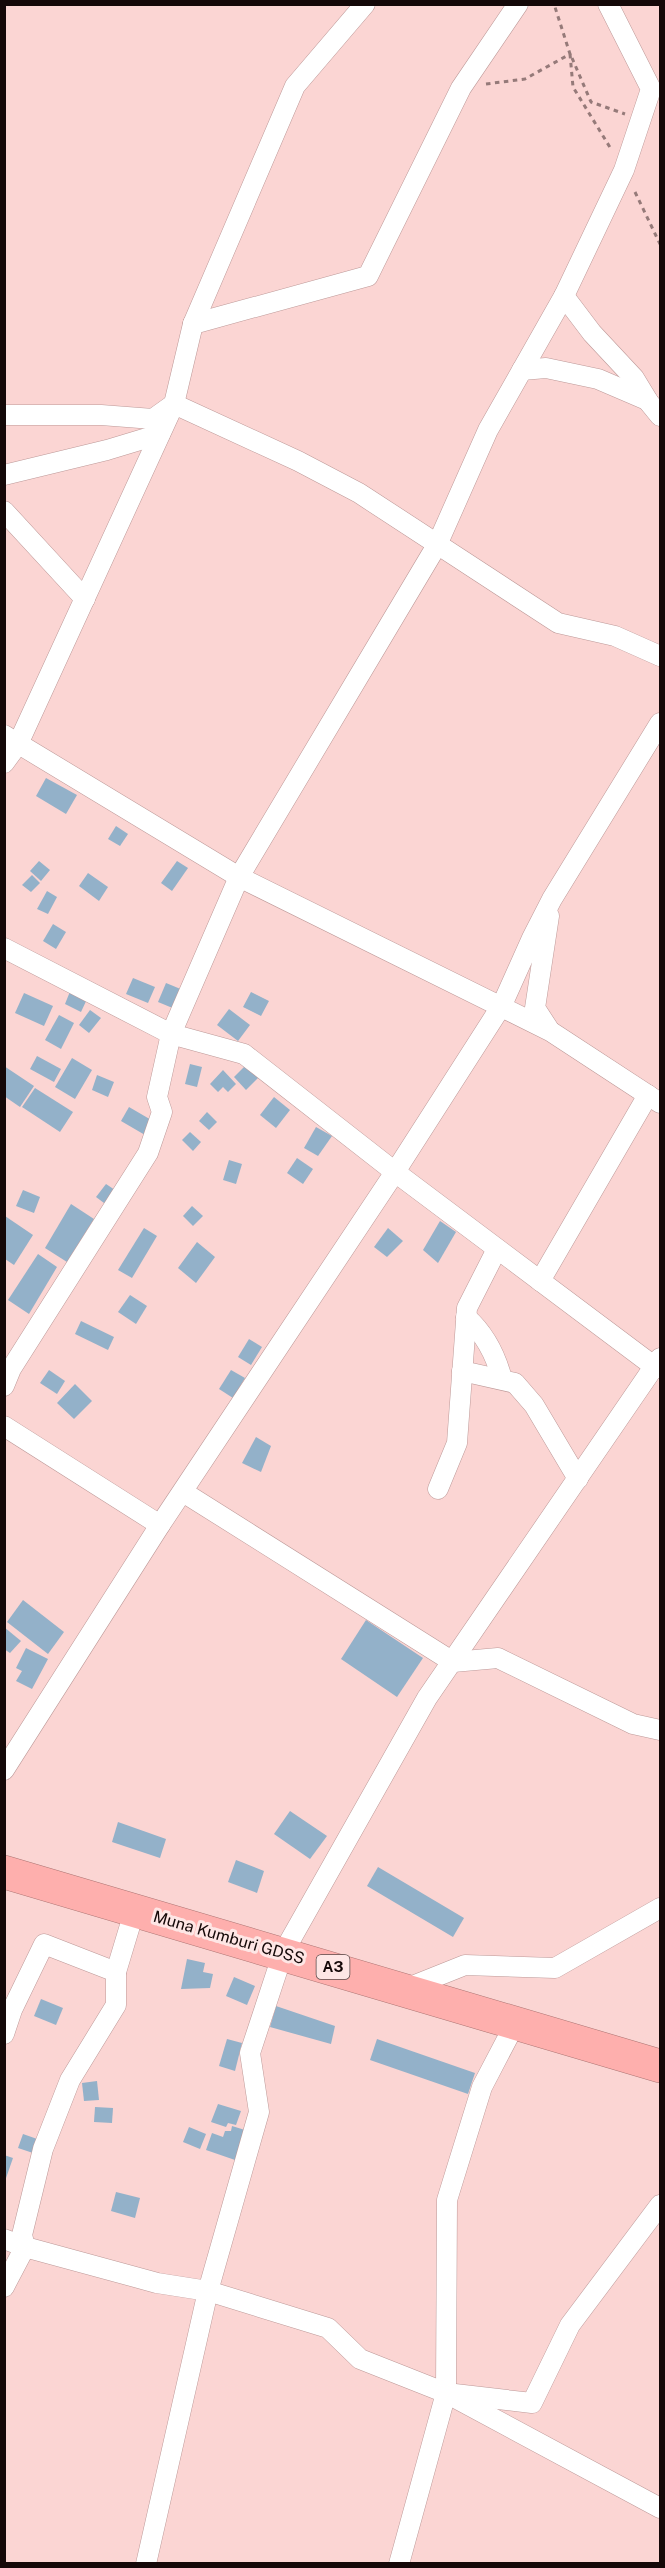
<svg xmlns="http://www.w3.org/2000/svg" width="665" height="2568" viewBox="0 0 665 2568" font-family="'Public Sans',sans-serif">
<rect width="100%" height="100%" fill="#fbd5d3"/>
<g fill="#93b1c9">
<path d="M46,778L77,795L66,814L36,796Z"/>
<path d="M116,826L128,834L120,846L108,839Z"/>
<path d="M39,861L50,870L41,881L30,871Z"/>
<path d="M177,861L188,868L172,891L161,883Z"/>
<path d="M88,873L108,887L99,901L79,886Z"/>
<path d="M32,875L40,883L31,892L22,885Z"/>
<path d="M47,891L57,897L48,914L37,909Z"/>
<path d="M53,924L66,932L56,949L43,941Z"/>
<path d="M133,978L155,987L148,1003L126,994Z"/>
<path d="M166,983L183,990L175,1009L158,1002Z"/>
<path d="M71,989L88,997L81,1012L65,1004Z"/>
<path d="M251,992L269,1001L261,1016L243,1007Z"/>
<path d="M24,993L53,1006L44,1026L15,1013Z"/>
<path d="M229,1009L250,1025L238,1041L217,1025Z"/>
<path d="M90,1010L101,1018L89,1033L79,1025Z"/>
<path d="M59,1015L74,1023L61,1049L45,1040Z"/>
<path d="M37,1056L61,1069L54,1082L30,1069Z"/>
<path d="M72,1058L92,1070L75,1099L55,1087Z"/>
<path d="M190,1064L202,1067L197,1087L185,1084Z"/>
<path d="M247,1064L259,1077L246,1090L234,1077Z"/>
<path d="M4,1066L34,1086L20,1107L4,1096Z"/>
<path d="M223,1070L236,1084L228,1092L223,1087L218,1092L210,1084Z"/>
<path d="M97,1075L114,1082L108,1097L92,1090Z"/>
<path d="M35,1088L73,1112L60,1132L22,1107Z"/>
<path d="M274,1097L290,1110L276,1128L260,1115Z"/>
<path d="M129,1107L153,1121L145,1135L121,1121Z"/>
<path d="M207,1112L217,1122L209,1130L199,1121Z"/>
<path d="M316,1127L332,1136L318,1156L304,1148Z"/>
<path d="M190,1132L201,1142L193,1151L182,1140Z"/>
<path d="M297,1158L313,1169L303,1184L287,1173Z"/>
<path d="M229,1160L242,1164L236,1184L223,1180Z"/>
<path d="M106,1184L118,1192L108,1206L96,1197Z"/>
<path d="M23,1190L40,1197L34,1213L16,1206Z"/>
<path d="M71,1204L94,1219L67,1262L45,1248Z"/>
<path d="M192,1206L203,1216L193,1226L183,1216Z"/>
<path d="M5,1216L33,1235L14,1265L5,1259Z"/>
<path d="M440,1221L456,1232L438,1263L423,1250Z"/>
<path d="M144,1228L157,1236L132,1278L118,1270Z"/>
<path d="M388,1228L403,1241L387,1257L374,1247Z"/>
<path d="M197,1242L215,1257L196,1283L178,1268Z"/>
<path d="M38,1254L57,1267L29,1314L8,1300Z"/>
<path d="M130,1295L147,1306L136,1324L118,1312Z"/>
<path d="M81,1321L114,1337L108,1350L75,1334Z"/>
<path d="M249,1339L262,1347L251,1365L238,1357Z"/>
<path d="M49,1370L65,1381L57,1394L40,1383Z"/>
<path d="M231,1370L245,1378L233,1398L219,1389Z"/>
<path d="M75,1384L92,1401L74,1419L57,1403Z"/>
<path d="M256,1437L271,1446L261,1472L242,1463Z"/>
<path d="M23,1600L64,1632L48,1654L7,1622Z"/>
<path d="M366,1620L423,1658L397,1697L341,1659Z"/>
<path d="M4,1627L21,1641L10,1653L4,1649Z"/>
<path d="M26,1648L48,1659L32,1689L16,1681L22,1671L16,1668Z"/>
<path d="M290,1811L327,1836L310,1859L274,1834Z"/>
<path d="M118,1822L166,1839L160,1858L112,1842Z"/>
<path d="M236,1860L264,1871L257,1893L228,1882Z"/>
<path d="M378,1867L464,1918L453,1937L367,1886Z"/>
<path d="M187,1959L205,1963L203,1972L213,1974L210,1988L181,1989Z"/>
<path d="M234,1977L255,1986L247,2005L226,1996Z"/>
<path d="M41,1999L63,2008L56,2025L34,2016Z"/>
<path d="M276,2006L335,2026L331,2044L270,2027Z"/>
<path d="M227,2039L242,2043L235,2071L219,2066Z"/>
<path d="M377,2039L475,2073L468,2094L370,2060Z"/>
<path d="M97,2081L99,2100L84,2101L82,2083Z"/>
<path d="M218,2104L241,2111L236,2125L228,2123L226,2127L211,2122Z"/>
<path d="M95,2107L113,2108L112,2123L94,2122Z"/>
<path d="M232,2126L245,2130L235,2160L206,2150L212,2133L223,2137L225,2131H231Z"/>
<path d="M189,2127L206,2134L200,2149L183,2142Z"/>
<path d="M23,2134L40,2140L36,2154L18,2148Z"/>
<path d="M4,2155L13,2158L5,2181H4Z"/>
<path d="M116,2192L140,2198L135,2218L111,2211Z"/>
</g>
<g fill="none" stroke-linecap="round" stroke-linejoin="round">
<defs>
<g id="street">
<path d="M564,296L592,333L634,378L648,401"/>
<path d="M193,324L295,86L365,4"/>
<path d="M522,370L546,368L598,379L647,400L660,416"/>
<path d="M4,415H101L153,419L174,404L298,461L359,493L558,623L615,636L660,656"/>
<path d="M4,475L107,450L160,434"/>
<path d="M4,511L85,599"/>
<path d="M4,735L239,877L550,1031L660,1103"/>
<path d="M4,763L18,744L174,404L193,324L368,276L461,88L518,4"/>
<path d="M4,948L171,1034L244,1054L395,1172L655,1367L660,1368"/>
<path d="M548,1028L535,1008L549,916"/>
<path d="M540,1281L648,1095"/>
<path d="M466,1317C484,1333 496,1356 502,1379"/>
<path d="M462,1371L515,1383L534,1405L578,1479"/>
<path d="M4,1386L11,1369L148,1153L162,1112L157,1097L171,1034L239,877L437,545L488,430L564,296L624,170L651,89L608,4"/>
<path d="M4,1426L160,1525"/>
<path d="M438,1489L457,1443L467,1308L497,1249"/>
<path d="M183,1492L453,1662L498,1658L633,1724L660,1730"/>
<path d="M4,1770L160,1525L395,1172L502,1005L532,938L552,899L660,723"/>
<path d="M405,1989L465,1965L555,1968L660,1908"/>
<path d="M4,2034L12,2010L44,1944L116,1972"/>
<path d="M4,2239L25,2247L157,2283L208,2291L328,2328L360,2359L446,2393L660,2508"/>
<path d="M4,2287L25,2247L22,2235L43,2149L70,2080L116,2005V1972L135,1909"/>
<path d="M446,2393L447,2200L482,2087L516,2022"/>
<path d="M146,2564L208,2291L259,2112L250,2053L283,1953L427,1698L660,1358"/>
<path d="M399,2564L446,2393L532,2403L570,2325L660,2205"/>
</g>
<path id="highway" d="M4,1872L660,2066"/>
</defs>
<use href="#street" stroke="#bd9998" stroke-width="21"/>
<use href="#highway" stroke="#ac7573" stroke-width="34"/>
<g stroke="#957a79" stroke-width="3" stroke-dasharray="4.5 4.5" stroke-linecap="butt">
<path d="M570,54L573,87L611,149"/>
<path d="M572,58L591,102L625,114"/>
<path d="M486,84L525,79L570,54L554,4"/>
<path d="M635,192L660,244"/>
</g>
<use href="#street" stroke="#fff" stroke-width="20"/>
<use href="#highway" stroke="#feafad" stroke-width="33"/>
</g>
<g text-anchor="middle" stroke-width="6" stroke-linejoin="round" paint-order="stroke">
<rect fill="#fee6e5" stroke="#5a4b4a" stroke-width="1.5" x="316.5" y="1955" width="33" height="24" rx="4.5"/>
<g font-size="15" font-weight="bold" fill="#140808">
<text x="333" y="1972">A3</text>
</g>
<g font-size="16" fill="#140808" stroke="#fee6e5">
<text transform="translate(229 1937) rotate(16)" y="6">Muna Kumburi GDSS</text>
</g>
</g>
<rect width="665" height="2568" fill="none" stroke="#140808" stroke-width="12"/>
</svg>
